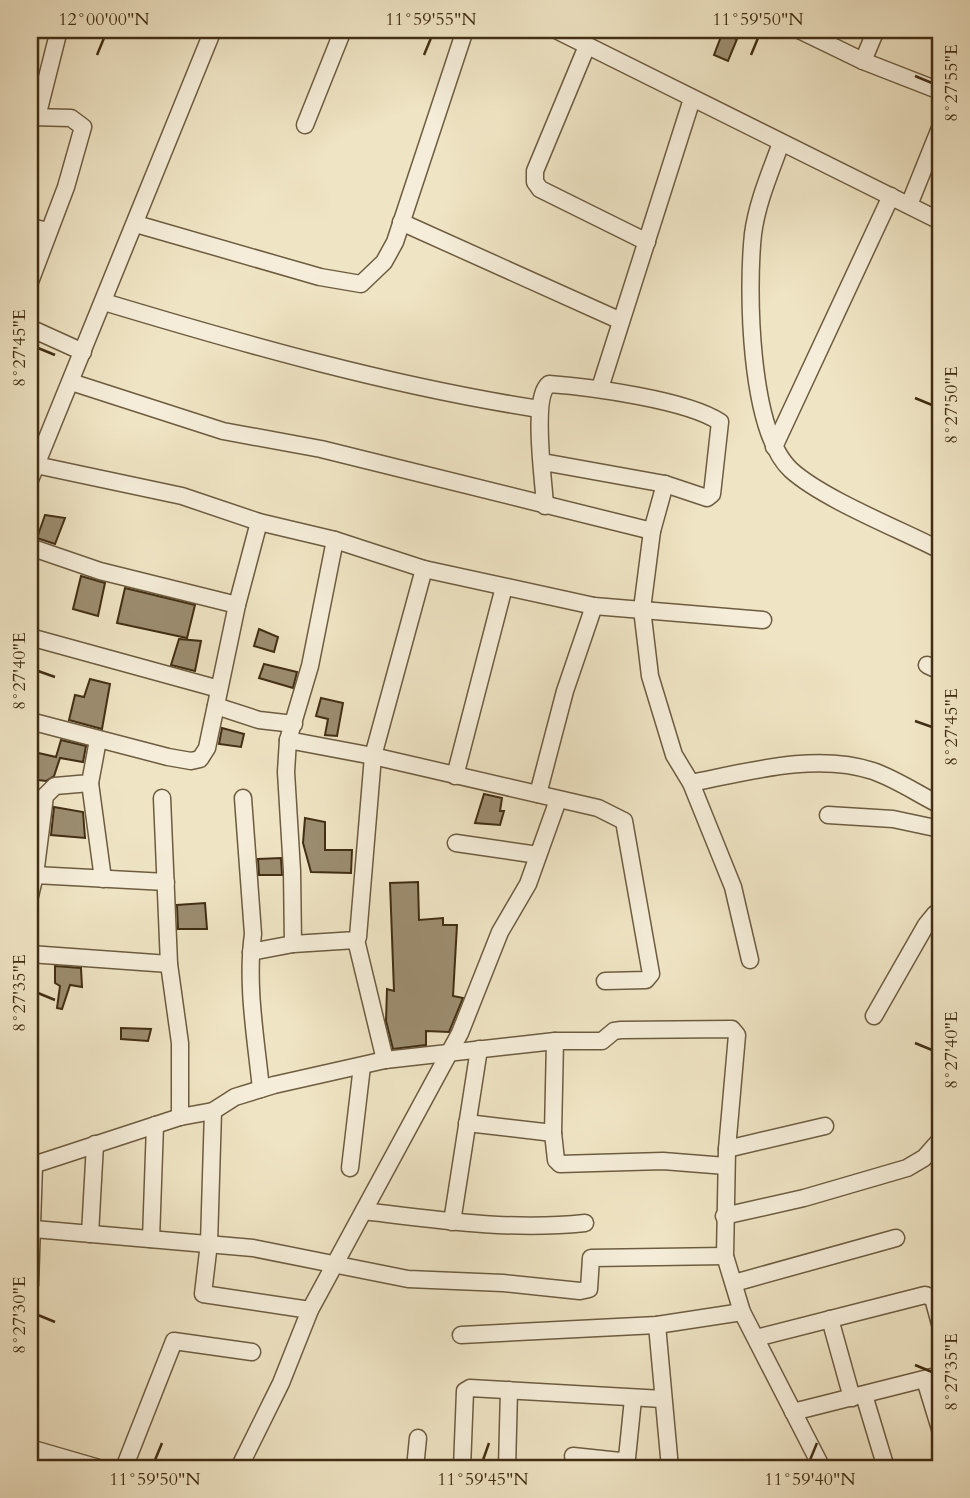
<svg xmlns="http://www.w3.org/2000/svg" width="970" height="1498" viewBox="0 0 970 1498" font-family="Cardo,serif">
<rect width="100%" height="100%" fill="#efe4c4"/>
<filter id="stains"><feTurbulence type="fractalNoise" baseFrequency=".00286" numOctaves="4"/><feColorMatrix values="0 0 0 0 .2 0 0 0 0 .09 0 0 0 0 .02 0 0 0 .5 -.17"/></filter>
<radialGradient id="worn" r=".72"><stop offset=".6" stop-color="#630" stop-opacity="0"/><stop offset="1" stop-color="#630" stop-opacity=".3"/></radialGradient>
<g fill="#9c8d70" stroke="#422e14" stroke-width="2">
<path d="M722,34L737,39L728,61L714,55Z"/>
<path d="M45,515L65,518L55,544L37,538Z"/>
<path d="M81,576L105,583L98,616L73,609Z"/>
<path d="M125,588L195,605L187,638L117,623Z"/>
<path d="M259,629L278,637L274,652L254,646Z"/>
<path d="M179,639L201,641L195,671L171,665Z"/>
<path d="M264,664L297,672L293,688L259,678Z"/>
<path d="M90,679L110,684L102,729L69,720L75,695L84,697Z"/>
<path d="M321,698L343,703L337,736L325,735L328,719L316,716Z"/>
<path d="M222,728L244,734L241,747L219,744Z"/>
<path d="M61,740L86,746L83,762L60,758L54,776L46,781L30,779V751L56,757Z"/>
<path d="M484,794L502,798L500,811H504L500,825L475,823Z"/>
<path d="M54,807L83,812L85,838L51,835Z"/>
<path d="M305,818L325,822V850H352L351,873L311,872L303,843Z"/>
<path d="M281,858L282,875H259L258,859Z"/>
<path d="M418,882L419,920L443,918V925H457L453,996L463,998L449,1032L426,1031V1045L393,1049L386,1021L387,989L394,991L390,883Z"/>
<path d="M205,903L207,929H178L177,905Z"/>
<path d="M55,966L81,968L82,987L70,985L62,1009L57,1008L60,986L55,983Z"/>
<path d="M121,1028L151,1029L148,1041L121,1039Z"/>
</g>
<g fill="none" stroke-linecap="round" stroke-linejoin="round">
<defs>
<g id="minor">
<path d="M556,30L940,221"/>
<path d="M799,30L863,61L940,91"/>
<path d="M587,46L535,171V182L540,189L647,242"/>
<path d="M863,61L876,30"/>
<path d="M30,117L71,118L83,127L66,187L30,282"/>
<path d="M37,117L59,30"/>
<path d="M305,125L343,30"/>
<path d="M781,143C770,173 757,203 753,234C747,290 749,431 791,470C823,499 899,529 940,550"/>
<path d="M909,205L940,128"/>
<path d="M401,222L621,321"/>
<path d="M136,224L320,277L361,284L384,262L395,242L465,30"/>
<path d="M30,227L49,231"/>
<path d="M104,302C247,345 391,386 539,409"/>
<path d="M30,328L83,352"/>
<path d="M71,382L223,431L321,449L652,531"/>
<path d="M600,388L692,99"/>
<path d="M774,447L891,196"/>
<path d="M543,462L665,484L707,498L712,494L720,422C687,400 591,387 549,384C531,397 544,482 545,506"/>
<path d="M36,465L182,496L259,522L335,540L424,569L594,606L763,620"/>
<path d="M30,480L213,30"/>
<path d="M665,484L652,531L642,609L650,676L674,755L691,783L733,887L750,960"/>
<path d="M30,547L100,571L237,605"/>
<path d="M30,637L219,689"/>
<path d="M927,665L940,671"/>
<path d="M216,706L259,720L294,724"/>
<path d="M30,721L168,757L191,761L200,759L207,748L237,605L259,522"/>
<path d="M288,740L373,756L598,808L624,821L651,974L646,980L605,981"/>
<path d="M455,776L504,587"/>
<path d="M90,783L103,879"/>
<path d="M691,783C747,772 816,752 873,771C896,779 918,794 940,805"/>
<path d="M538,794L565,691L594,606"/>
<path d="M162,798L169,964L180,1043V1117"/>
<path d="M243,798L253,934C246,985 256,1039 261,1089"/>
<path d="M828,815L893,819L940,829"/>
<path d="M456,843L538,855"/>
<path d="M35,875L45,796L55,786L90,783L98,740"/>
<path d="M30,896L35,875L166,882"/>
<path d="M356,940L385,1060"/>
<path d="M293,944L356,940L358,937L373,756L424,569"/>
<path d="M251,952L293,944L292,871L286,772L288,740L310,666L335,540"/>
<path d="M30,954L169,964"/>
<path d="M874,1016L926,925L935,914H940"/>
<path d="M213,1111L209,1243L203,1294L310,1310"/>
<path d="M467,1123L553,1133L555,1041"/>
<path d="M553,1133L556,1160L560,1164L663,1161L726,1166"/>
<path d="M727,1149L825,1126"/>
<path d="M30,1166L180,1117L213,1111L235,1097L274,1085L385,1060L555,1041H602L614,1031L621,1030L732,1029L737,1035L727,1149L725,1256L742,1312L822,1468"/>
<path d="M350,1168L362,1066"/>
<path d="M364,1211C438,1220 511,1231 585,1223"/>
<path d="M724,1216L804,1198L907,1168L924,1158L940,1140"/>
<path d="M452,1222L479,1049"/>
<path d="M34,1229L253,1248L408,1279L503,1283L580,1291L589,1289L591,1258L725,1256"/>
<path d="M90,1234L95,1144"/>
<path d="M151,1239L155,1125"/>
<path d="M734,1283L896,1238"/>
<path d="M30,1285L34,1165"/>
<path d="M830,1319L852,1398"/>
<path d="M657,1325L670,1468"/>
<path d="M461,1335L657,1325L742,1312"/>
<path d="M756,1338L925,1295L933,1298L940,1324"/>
<path d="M925,1380L940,1429"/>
<path d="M864,1395L886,1468"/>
<path d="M793,1412L940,1375"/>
<path d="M30,1448L99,1468"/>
<path d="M573,1456L620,1461L627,1458L633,1399"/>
<path d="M124,1468L174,1341L252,1352"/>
<path d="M239,1468L281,1383L310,1310L460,1033L500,932L528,884L558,800"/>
<path d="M415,1468L418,1438"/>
<path d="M462,1468L465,1391L470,1388L663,1399"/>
<path d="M507,1468L509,1390"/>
</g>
</defs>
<use href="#minor" stroke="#6d5c40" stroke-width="19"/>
<use href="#minor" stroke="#f5edd9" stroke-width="16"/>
</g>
<path fill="none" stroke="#422e14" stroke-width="2.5" d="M97,55L104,38M424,55L431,38M751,55L758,38M915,76L932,83M38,348L55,355M915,398L932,405M38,671L55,677M915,721L932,727M38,993L55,1000M915,1043L932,1050M38,1315L55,1322M915,1365L932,1372M155,1460L162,1443M483,1460L489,1443M810,1460L817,1443"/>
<rect width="970" height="1498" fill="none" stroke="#efe4c4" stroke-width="77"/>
<rect x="38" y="38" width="894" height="1422" fill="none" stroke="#422e14" stroke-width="2.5"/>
<g font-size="18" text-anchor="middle" fill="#422e14">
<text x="104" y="25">12°00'00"N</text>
<text x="431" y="25">11°59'55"N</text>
<text x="758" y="25">11°59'50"N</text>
<text transform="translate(951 83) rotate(-90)" y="6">8°27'55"E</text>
<text transform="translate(19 348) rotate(-90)" y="6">8°27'45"E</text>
<text transform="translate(951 405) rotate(-90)" y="6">8°27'50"E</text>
<text transform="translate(19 671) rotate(-90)" y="6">8°27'40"E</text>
<text transform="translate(951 727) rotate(-90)" y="6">8°27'45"E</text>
<text transform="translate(19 993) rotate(-90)" y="6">8°27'35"E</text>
<text transform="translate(951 1050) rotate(-90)" y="6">8°27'40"E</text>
<text transform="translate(19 1315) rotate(-90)" y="6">8°27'30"E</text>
<text transform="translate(951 1372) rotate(-90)" y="6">8°27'35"E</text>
<text x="155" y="1485">11°59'50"N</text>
<text x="483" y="1485">11°59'45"N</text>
<text x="810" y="1485">11°59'40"N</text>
</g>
<rect width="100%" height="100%" filter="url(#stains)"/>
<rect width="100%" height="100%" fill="url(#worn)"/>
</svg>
